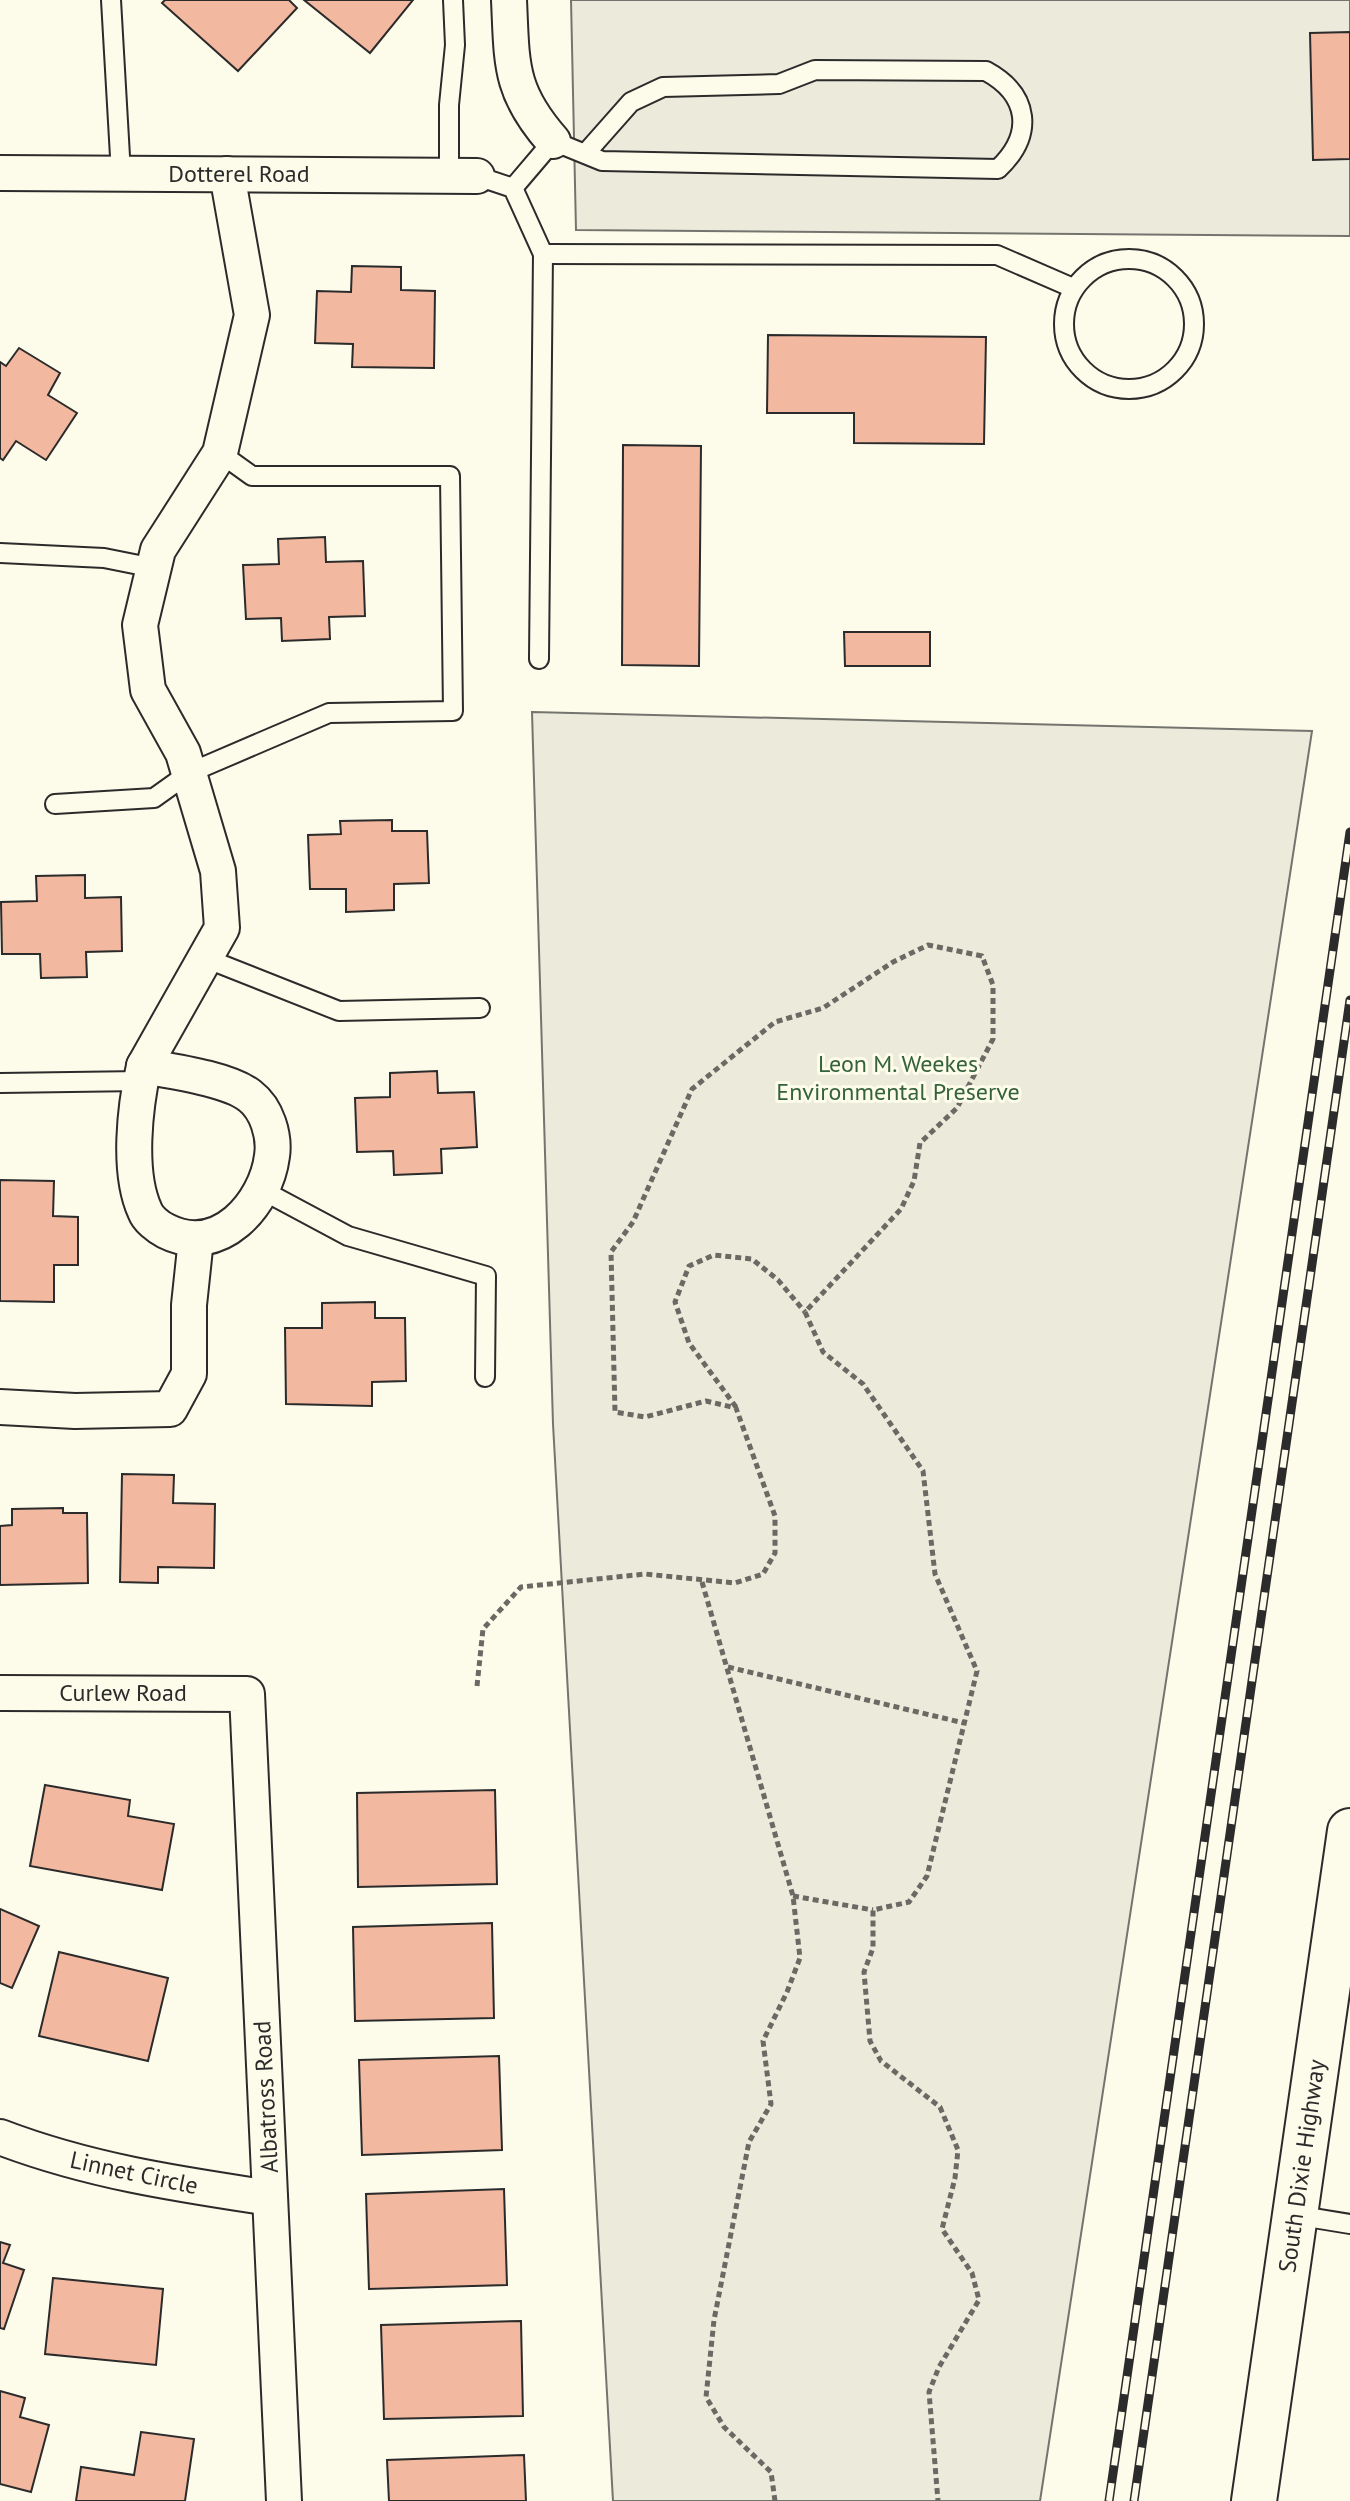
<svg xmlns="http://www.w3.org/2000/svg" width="1350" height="2501" viewBox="0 0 1350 2501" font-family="'PT Sans',sans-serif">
<rect width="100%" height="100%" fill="#fdfbea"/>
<g fill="#ecebdb" stroke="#74746e" stroke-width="2">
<path d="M571,0H1350V236L576,230Z"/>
<path d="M532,712L1312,731L1040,2501H613L553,1424Z"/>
</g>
<g fill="#f2b8a0" stroke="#2b2b2b" stroke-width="2">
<path d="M165,0H289L297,8L238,71L162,3Z"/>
<path d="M304,0H413L370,53Z"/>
<path d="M1350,32V159L1313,160L1310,33Z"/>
<path d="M352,266L401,267V290L435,291L434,368L352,367L353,344L315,343L317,291L351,292Z"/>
<path d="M768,335L986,337L984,444L854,443V413H767Z"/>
<path d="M19,348L60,373L48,395L77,413L46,460L16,441L3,460L0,458V362L6,366Z"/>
<path d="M623,445L701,446L699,666L622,665Z"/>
<path d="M325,537L326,562L363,561L365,616L329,617L330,639L282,641L281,618L246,619L243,565L279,564L278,539Z"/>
<path d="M844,632H930V666H845Z"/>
<path d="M392,820V831H427L429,883L394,884V910L346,912V889H310L308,835L341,834L340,821Z"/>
<path d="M85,875V898L121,897L122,951L86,952L87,977L41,978L40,954H2L1,902L37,901L36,876Z"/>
<path d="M437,1071L438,1093L474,1092L477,1147L441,1149L442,1173L394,1175L393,1151L357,1152L355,1098L390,1097V1073Z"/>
<path d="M0,1180L54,1181L53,1216L78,1217V1265H54V1302L0,1301Z"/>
<path d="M375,1302V1318H405L406,1381L372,1382V1406L286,1404L285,1328H322V1303Z"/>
<path d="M122,1474L174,1475L173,1503L215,1504L214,1568L158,1567V1583L120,1582Z"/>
<path d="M63,1508V1513H87L88,1583L0,1585V1526L12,1525V1509Z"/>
<path d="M45,1785L130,1800L128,1816L174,1824L162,1890L30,1866Z"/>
<path d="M495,1790L497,1884L358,1887L357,1793Z"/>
<path d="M0,1909L39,1926L12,1988L0,1983Z"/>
<path d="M492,1923L494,2018L355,2021L353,1927Z"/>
<path d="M59,1952L168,1978L148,2061L39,2036Z"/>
<path d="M499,2056L502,2150L362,2155L359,2060Z"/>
<path d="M504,2189L507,2285L369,2289L366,2194Z"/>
<path d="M0,2242L10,2245L3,2263L24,2270L4,2329L0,2328Z"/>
<path d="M53,2278L163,2289L156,2365L45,2354Z"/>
<path d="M521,2321L523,2416L384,2419L381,2325Z"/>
<path d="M0,2391L25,2398L20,2417L49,2425L31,2492L0,2484Z"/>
<path d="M141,2432L194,2439L185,2501H76L81,2467L134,2475Z"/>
<path d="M524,2455L526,2501H389L387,2460Z"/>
</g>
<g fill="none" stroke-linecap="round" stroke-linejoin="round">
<defs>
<g id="service">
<path d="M111,0L121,174"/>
<path d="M449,176V105L455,45L453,0"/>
<path d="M477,176L513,188L543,254L539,659"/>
<path d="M513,188L553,141L602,161L998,169C1034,135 1030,95 986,71L815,70L779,84L663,87L631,102L585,154"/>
<path d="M543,254L997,255L1073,288"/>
<circle cx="1129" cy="324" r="65"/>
<path d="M0,553L104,558L154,568"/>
<path d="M55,804L154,798L189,773L329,713L453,711L450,476H252L220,453"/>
<path d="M205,958L339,1011L480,1008"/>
<path d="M0,1083L141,1081"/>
<path d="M262,1190L348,1236L486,1276L485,1377"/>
<path d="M1295,2215L1350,2224"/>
</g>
<g id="minor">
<path d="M509,0C512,64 509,91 553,141"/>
<path d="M0,173L477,176"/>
<path d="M144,1066L222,928L218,871L183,753L148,690L140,625L158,550L220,453L252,315L227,174"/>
<path d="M144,1066C171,1071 229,1079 250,1096C267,1109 275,1136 272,1156C266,1204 219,1258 166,1231C158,1227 148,1219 145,1211C127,1172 135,1106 144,1066Z"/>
<path d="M0,1407L75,1411L170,1409L189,1374V1305L196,1239"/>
<path d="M0,1693L247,1694L284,2501"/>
<path d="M0,2137C89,2171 177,2184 270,2198"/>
</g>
<path id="tertiary" d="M1254,2501L1350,1831"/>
</defs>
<use href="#service" stroke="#2b2b2b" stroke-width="22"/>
<use href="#minor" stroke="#2b2b2b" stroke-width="38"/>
<use href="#tertiary" stroke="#2b2b2b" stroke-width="48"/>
<g stroke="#6a6964" stroke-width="5" stroke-dasharray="6 4" stroke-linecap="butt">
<path d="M736,1407L689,1343L675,1302L689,1266L714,1255L752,1259L778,1280L805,1312"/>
<path d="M702,1582L793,1896L800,1958L787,1992L763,2041L771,2104L749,2142L714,2320L706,2397L724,2427L771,2472L775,2501"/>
<path d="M728,1667L964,1723"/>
<path d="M477,1686L483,1629L521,1587L645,1574L735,1583L763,1574L775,1553V1516L736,1408L706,1401L645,1417L615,1412L611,1252L633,1222L692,1089L775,1022L823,1008L893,962L928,945L982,956L993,985V1039L957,1108L920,1143L914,1181L901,1209L805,1312L823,1352L863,1384L923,1471L935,1574L977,1671L927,1876L909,1902L873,1910V1948L864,1972L870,2041L881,2061L940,2107L958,2150L955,2178L942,2229L972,2273L979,2300L939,2367L929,2392L938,2501"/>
<path d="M793,1896L873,1910"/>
</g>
<use href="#service" stroke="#fdfbea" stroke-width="18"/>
<use href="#minor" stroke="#fdfbea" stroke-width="34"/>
<use href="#tertiary" stroke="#fdfbea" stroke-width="44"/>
<defs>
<g id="rail">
<path d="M1109,2501L1350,832"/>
<path d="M1134,2501L1350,1000"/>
</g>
</defs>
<use href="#rail" stroke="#2b2b2b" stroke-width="9"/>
<use href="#rail" stroke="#fdfbea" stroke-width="6" stroke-dasharray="18" stroke-linecap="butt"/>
</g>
<g text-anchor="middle" stroke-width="6" stroke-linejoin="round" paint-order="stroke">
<g font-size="24" fill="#2b2b2b" stroke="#fdfbea">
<text x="239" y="182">Dotterel Road</text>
<text x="123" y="1701">Curlew Road</text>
<text transform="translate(266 2097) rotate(-93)" y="8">Albatross Road</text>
<text transform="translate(1302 2166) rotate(-82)" y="8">South Dixie Highway</text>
<text transform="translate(134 2173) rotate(12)" y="8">Linnet Circle</text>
</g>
<g font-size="24" fill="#34623c" stroke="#fdfbea">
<text x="898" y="1072">Leon M. Weekes<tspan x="898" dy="28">Environmental Preserve</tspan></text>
</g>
</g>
</svg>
